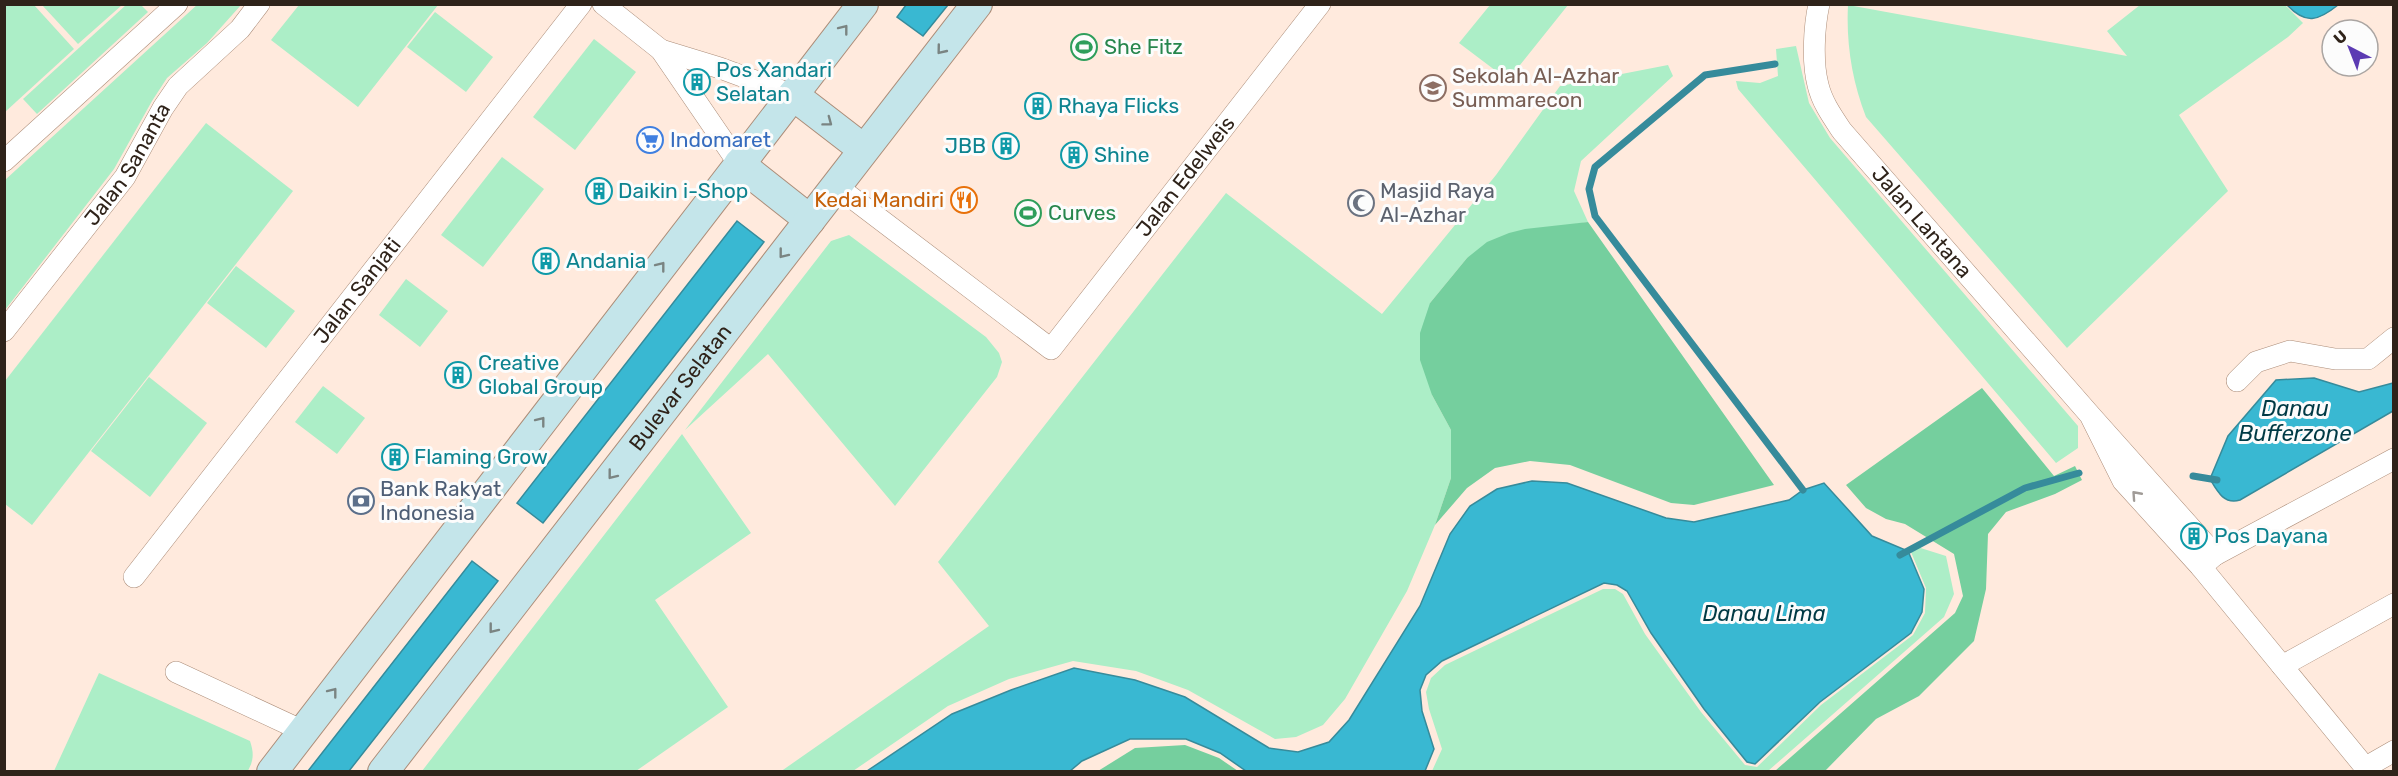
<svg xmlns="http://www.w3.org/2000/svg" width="2398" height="776" viewBox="0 0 2398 776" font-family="Rubik,sans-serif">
<rect width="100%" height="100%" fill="#ffeadd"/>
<g fill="#aceec7">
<path d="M5,4L34,5L74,49L5,112Z"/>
<path d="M198,4L241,5L207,43L167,78L152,101L114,169L5,310V180Z"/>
<path d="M42,5H122L78,44Z"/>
<path d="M126,5H141L148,12L37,114L23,99Z"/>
<path d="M299,5V4L438,5L358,107L271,40Z"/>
<path d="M1490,5V4L1568,5L1508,80L1459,43Z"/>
<path d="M1848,5L2127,56L2107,31L2140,5H2285L2303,23L2288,37L2179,115L2228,191L2067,348L1866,117C1852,81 1846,43 1848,5Z"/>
<path d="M435,12L493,57L466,92L407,47Z"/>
<path d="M594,39L636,72L575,150L533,117Z"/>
<path d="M1796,46L1809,103L1830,138L2078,426V448L2056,463L1738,89L1736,81L1760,83L1778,76L1776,49Z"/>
<path d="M1668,65L1673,76L1581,161L1574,191L1588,222L1558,227L1467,258L1430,303L1432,395L1451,430V478L1435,525L1407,591L1345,699L1323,725L1296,737L1275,739L1188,690L1136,671L1073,661L1009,679L948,706L853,771L780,772L989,626L938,562L1226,193L1382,314L1496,175L1560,86Z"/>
<path d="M206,123L293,191L32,525L5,504V381Z"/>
<path d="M502,157L544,189L483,267L441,235Z"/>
<path d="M849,235L986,337L999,353L1002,362L997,377L895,506L768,354L685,430L831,241Z"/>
<path d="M236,266L295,311L266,348L207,303Z"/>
<path d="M406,279L448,311L420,347L379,315Z"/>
<path d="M149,377L207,423L150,497L91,451Z"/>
<path d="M323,386L365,418L337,454L295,422Z"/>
<path d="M682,434L751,533L655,600L728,707L636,771H422Z"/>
<path d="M1911,545L1946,556L1954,594L1944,617L1768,771H1432L1442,749L1429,709L1426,692L1431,678L1445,665L1603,589H1615L1623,594L1645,634L1701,712L1745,765L1757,767L1821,705L1913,635L1925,613L1926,588L1911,552Z"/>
<path d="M99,673L250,741C254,753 254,761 247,772L54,771Z"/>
</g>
<g fill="#75cf9e">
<path d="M1588,222L1774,485L1694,505L1671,503L1570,465L1530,461L1495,468L1467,488L1435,525L1451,478V430L1432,395L1420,360V333L1430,303L1467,258L1487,242L1509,233L1525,229Z"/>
<path d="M1982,388L2054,476L2075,466L2082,480L2055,494L2006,512L1988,534L1986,589L1974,641L1919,696L1876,719L1825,771H1775L1955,613L1963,596L1954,554L1905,524L1886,519L1866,508L1846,485Z"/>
<path d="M1185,745L1219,758L1238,771H1098L1135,748Z"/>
</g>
<g fill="#39b8d2" stroke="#368b9b" stroke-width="1.5">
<path d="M906,5V4L948,5L923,36L897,17Z"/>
<path d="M2287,5H2338C2318,21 2306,25 2287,5Z"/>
<path d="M737,221L764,242L543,523L517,503Z"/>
<path d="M2314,378L2359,392L2393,383V411L2240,500C2224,505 2217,491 2210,479L2228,436L2276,380Z"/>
<path d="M1532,481L1567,483L1666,518L1694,522L1789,500L1803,490L1824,483L1872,536L1908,551L1924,589L1922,612L1911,633L1820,702L1755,764L1747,762L1704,709L1651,633L1627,591L1617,585L1604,583L1442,661L1426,675L1420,690L1422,711L1434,749L1425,771H1246L1220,753L1186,739H1130L1082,761L1070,771H867L952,714L1011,690L1074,668L1135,680L1185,697L1269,748L1298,752L1329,742L1349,720L1420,606L1450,534L1470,506L1497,489Z"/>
<path d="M472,561L498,581L349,771H308Z"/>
</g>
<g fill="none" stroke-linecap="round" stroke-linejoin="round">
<g stroke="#368b9b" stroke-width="7">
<path d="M1775,64L1705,75L1595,167L1589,189L1595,216L1803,490"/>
<path d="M2193,476L2217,480"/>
<path d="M1900,555L2025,488L2079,473"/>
</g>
<defs>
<g id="minor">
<path d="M603,4L661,50L739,164"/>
<path id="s1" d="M1819,4C1814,27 1812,62 1818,85C1822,102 1832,116 1842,131L2090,415L2215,555L2201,567L2123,481L2090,415"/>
<path d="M661,50L720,68L793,95"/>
<path d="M4,161L177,4"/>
<path id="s2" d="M835,185L1051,349L1320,4"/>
<path id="s3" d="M4,331L125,177L163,108L178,86L240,29L259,4"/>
<path d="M2237,381L2256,362L2290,351L2335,359H2368L2394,338"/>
<path d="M2215,555L2394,459"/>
<path d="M2201,567L2369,772"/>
<path id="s4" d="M134,577L581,4"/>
<path d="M2282,666L2394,604"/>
<path d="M176,672L303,731"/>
<path d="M2366,767L2394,751"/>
</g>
<g id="secondary">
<path d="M793,95L863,149"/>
<path d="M739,164L810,220"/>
<path d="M272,772L863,4"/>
<path id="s5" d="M383,772L977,4"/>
</g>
</defs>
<use href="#minor" stroke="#ac8d79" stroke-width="22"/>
<use href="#secondary" stroke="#ac8d79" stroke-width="32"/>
<use href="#minor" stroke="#fff" stroke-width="21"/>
<use href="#secondary" stroke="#c4e5ea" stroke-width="30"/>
</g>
<defs><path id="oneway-chevron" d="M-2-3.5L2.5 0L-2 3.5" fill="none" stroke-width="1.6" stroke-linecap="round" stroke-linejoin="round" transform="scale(1.5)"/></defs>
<g stroke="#7a8482">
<use href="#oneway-chevron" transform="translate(844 29) rotate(-52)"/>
<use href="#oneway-chevron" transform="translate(941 50) rotate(129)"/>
<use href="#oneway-chevron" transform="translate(828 122) rotate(37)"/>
<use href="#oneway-chevron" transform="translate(783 254) rotate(128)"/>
<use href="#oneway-chevron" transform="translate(661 266) rotate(-52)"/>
<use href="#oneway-chevron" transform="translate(541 421) rotate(-52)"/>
<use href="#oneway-chevron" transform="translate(612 475) rotate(128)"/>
<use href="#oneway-chevron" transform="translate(493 629) rotate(128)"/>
<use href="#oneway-chevron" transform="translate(333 692) rotate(-52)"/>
</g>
<use stroke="#a19c98" href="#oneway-chevron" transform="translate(2136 495) rotate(-132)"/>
<defs>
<symbol id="stadium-ring" viewBox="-11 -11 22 22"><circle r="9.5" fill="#fcfcfc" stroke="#2e9e5b" stroke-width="1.5"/><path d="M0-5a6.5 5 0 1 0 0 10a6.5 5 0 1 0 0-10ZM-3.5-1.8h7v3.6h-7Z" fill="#2e9e5b"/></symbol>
<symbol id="building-ring" viewBox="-11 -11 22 22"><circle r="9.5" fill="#fcfcfc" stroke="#0f9aa8" stroke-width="1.5"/><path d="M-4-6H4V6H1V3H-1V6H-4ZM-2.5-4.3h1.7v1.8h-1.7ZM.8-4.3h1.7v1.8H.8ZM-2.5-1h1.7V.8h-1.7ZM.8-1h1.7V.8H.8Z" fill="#0f9aa8"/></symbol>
<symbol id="school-ring" viewBox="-11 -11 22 22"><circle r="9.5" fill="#fcfcfc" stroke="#8d6e63" stroke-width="1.5"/><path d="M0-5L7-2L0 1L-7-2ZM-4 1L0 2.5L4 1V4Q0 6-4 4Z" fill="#8d6e63"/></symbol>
<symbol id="supermarket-ring" viewBox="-11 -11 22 22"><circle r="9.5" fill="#fcfcfc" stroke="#3f7fe0" stroke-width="1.5"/><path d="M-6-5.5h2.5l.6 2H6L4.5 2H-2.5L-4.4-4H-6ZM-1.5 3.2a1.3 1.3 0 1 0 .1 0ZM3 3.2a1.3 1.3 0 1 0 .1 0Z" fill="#3f7fe0"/></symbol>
<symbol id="restaurant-ring" viewBox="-11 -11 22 22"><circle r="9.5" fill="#fcfcfc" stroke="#e8710a" stroke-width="1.5"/><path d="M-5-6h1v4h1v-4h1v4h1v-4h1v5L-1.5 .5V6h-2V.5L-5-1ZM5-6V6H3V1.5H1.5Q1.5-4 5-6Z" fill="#e8710a"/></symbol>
<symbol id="mosque-ring" viewBox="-11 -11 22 22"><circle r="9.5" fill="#fcfcfc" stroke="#6b7280" stroke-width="1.5"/><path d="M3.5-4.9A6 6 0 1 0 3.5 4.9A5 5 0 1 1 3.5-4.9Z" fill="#6b7280"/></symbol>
<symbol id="bank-ring" viewBox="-11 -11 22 22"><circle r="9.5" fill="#fcfcfc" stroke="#5c6f8a" stroke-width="1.5"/><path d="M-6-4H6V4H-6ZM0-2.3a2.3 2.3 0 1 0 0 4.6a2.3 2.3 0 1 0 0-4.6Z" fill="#5c6f8a"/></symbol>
</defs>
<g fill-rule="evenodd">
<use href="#stadium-ring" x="1069" y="32" width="30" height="30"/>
<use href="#building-ring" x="682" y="67" width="30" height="30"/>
<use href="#school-ring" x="1418" y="73" width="30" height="30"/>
<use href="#building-ring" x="1023" y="91" width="30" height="30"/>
<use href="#supermarket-ring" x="635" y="125" width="30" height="30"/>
<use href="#building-ring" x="991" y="131" width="30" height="30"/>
<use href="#building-ring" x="1059" y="140" width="30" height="30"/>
<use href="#building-ring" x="584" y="176" width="30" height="30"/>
<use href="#restaurant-ring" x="949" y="185" width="30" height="30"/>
<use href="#mosque-ring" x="1346" y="188" width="30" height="30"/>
<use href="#stadium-ring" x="1013" y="198" width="30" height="30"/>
<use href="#building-ring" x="531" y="246" width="30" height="30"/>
<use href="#building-ring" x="443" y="360" width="30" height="30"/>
<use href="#building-ring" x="380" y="442" width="30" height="30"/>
<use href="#bank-ring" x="346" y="486" width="30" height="30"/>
<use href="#building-ring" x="2179" y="521" width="30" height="30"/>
</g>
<g text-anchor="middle" stroke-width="6" stroke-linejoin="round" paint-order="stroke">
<g font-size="21" fill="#27864d" stroke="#fcfcfc" text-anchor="start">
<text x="1104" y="54">She Fitz</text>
<text x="1048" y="220">Curves</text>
</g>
<g font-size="21" fill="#0d838f" stroke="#fcfcfc" text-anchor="start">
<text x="716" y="77">Pos Xandari<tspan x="716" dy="24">Selatan</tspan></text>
<text x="1058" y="113">Rhaya Flicks</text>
<text x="986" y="153" text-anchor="end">JBB</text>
<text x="1094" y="162">Shine</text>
<text x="618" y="198">Daikin i-Shop</text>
<text x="566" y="268">Andania</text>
<text x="478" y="370">Creative<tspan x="478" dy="24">Global Group</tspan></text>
<text x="414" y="464">Flaming Grow</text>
<text x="2214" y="543">Pos Dayana</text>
</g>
<g font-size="21" fill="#785e54" stroke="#fcfcfc" text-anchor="start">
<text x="1452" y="83">Sekolah Al-Azhar<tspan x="1452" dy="24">Summarecon</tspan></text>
</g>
<g font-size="21" fill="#366cbe" stroke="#fcfcfc" text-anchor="start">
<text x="670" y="147">Indomaret</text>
</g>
<g font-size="21" fill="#2f231a" stroke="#fcfcfc">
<text dy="7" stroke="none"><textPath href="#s3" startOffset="208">Jalan Sananta</textPath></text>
<text dy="7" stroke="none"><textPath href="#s2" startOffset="490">Jalan Edelweis</textPath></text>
<text dy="7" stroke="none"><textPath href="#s1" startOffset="255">Jalan Lantana</textPath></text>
<text dy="7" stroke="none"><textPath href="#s4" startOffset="363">Jalan Sanjati</textPath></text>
<text dy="7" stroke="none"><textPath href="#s5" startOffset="486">Bulevar Selatan</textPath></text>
</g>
<g font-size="21" fill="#5b616d" stroke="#fcfcfc" text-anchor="start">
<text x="1380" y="198">Masjid Raya<tspan x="1380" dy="24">Al-Azhar</tspan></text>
</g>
<g font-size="21" fill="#c56008" stroke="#fcfcfc" text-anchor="end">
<text x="944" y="207">Kedai Mandiri</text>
</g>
<g font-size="21" fill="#4e5e75" stroke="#fcfcfc" text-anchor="start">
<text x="380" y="496">Bank Rakyat<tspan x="380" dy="24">Indonesia</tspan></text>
</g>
<g font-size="22" font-style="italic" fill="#003a45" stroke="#fcfcfc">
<text x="2295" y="416">Danau<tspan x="2295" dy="25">Bufferzone</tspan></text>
<text x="1764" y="621">Danau Lima</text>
</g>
</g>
<rect width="2398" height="776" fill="none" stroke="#2f231a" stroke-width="12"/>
<g transform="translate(2350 48) rotate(318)"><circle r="28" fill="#fcfcfc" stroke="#aaa5a2" stroke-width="1.5"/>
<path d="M0-4.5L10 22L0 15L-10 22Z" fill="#5c3bb3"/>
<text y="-9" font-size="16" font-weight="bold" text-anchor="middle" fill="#2f231a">U</text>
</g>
</svg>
